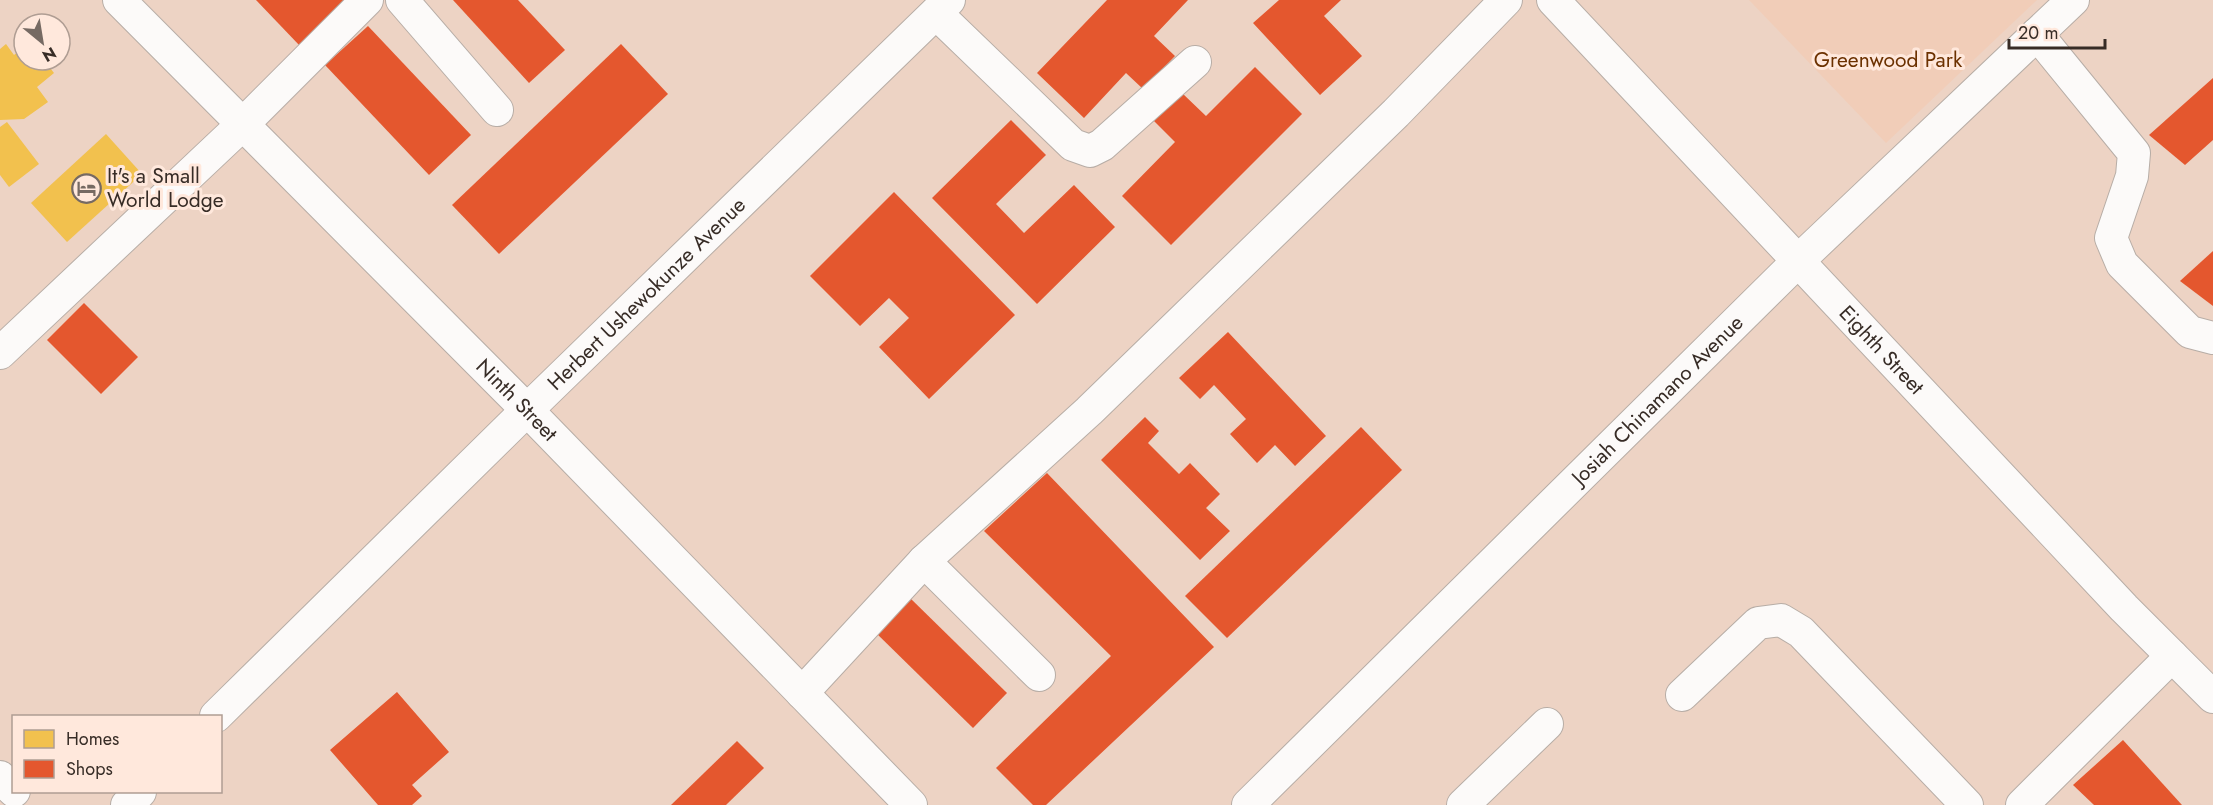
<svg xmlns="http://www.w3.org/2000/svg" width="2213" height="805" viewBox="0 0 2213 805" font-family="Jost,sans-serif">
<rect width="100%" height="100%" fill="#ebddd4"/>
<path fill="#edd3c4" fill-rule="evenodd" d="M0,0H2213V805H0ZM24,24H60V60H24ZM14,716H220V792H14Z"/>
<path fill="#f1cdb8" d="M1749,0H2037L1886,143Z"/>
<g fill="#f2c14e">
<path d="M6,44L14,55L24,47V60H44L54,73L37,87L48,102L24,119L0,120V49Z"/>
<path d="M7,122L39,164L9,187L0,175V127Z"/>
<path d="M106,134L142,174L67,242L31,203Z"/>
</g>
<g fill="#e4572e">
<path d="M256,0H344L345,2L300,46Z"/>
<path d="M453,0H518L565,50L529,83Z"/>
<path d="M1107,0H1188L1154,36L1175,56L1143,89L1126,73L1084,118L1037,73Z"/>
<path d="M1279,0H1341L1324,16L1362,56L1320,95L1253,23Z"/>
<path d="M368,26L471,135L429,175L325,65Z"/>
<path d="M621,44L668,94L499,254L452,205Z"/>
<path d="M1255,67L1302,114L1171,245L1122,196L1175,142L1154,121L1182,93L1206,116Z"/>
<path d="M2213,78V140L2185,165L2149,135Z"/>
<path d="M1011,120L1046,155L996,204L1024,233L1074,185L1115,227L1037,304L932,198Z"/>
<path d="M894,192L1015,315L929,399L879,347L909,318L889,298L860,326L810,276Z"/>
<path d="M2213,251V306L2180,281Z"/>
<path d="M84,303L138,357L101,394L47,340Z"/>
<path d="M1228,332L1326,436L1295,466L1275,445L1257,463L1230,434L1246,419L1214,385L1200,399L1179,378Z"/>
<path d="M1145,417L1159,431L1148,443L1179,474L1190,463L1220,494L1206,508L1230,531L1200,560L1101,460Z"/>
<path d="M1361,427L1402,470L1227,638L1185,596Z"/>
<path d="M1047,473L1214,647L1046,805H1033L996,768L1111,656L984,531Z"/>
<path d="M908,596L1007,693L973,728L873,630Z"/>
<path d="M397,692L449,752L412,785L422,796L412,805H378L330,750Z"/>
<path d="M2123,740L2182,805H2094L2073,785Z"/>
<path d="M737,741L764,768L726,805H671Z"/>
</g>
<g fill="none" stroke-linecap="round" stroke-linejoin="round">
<defs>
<g id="minor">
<path id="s1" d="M119,0L527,410L911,805"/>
<path d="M402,0L497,110"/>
<path id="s2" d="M1553,0L2124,608L2213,697"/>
<path d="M936,13L1073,145L1090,151L1102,145L1195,62"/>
<path d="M2037,34L2134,153L2132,176L2111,238L2122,264L2190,332L2213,338"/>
<path d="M0,353L243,124L367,0"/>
<path d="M924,561L1039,675"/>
<path d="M802,693L924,561L1089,411L1396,113L1506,0"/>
<path d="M1682,695L1758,623L1781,620L1801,632L1967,805"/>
<path id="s3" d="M216,716L527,410L949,0"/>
<path d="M0,777L14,791"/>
<path d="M127,805L140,792"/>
<path id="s4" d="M1248,805L1798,261L2073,0"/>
<path d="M1463,805L1547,724"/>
<path d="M2022,805L2172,656"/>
</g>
</defs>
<use href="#minor" stroke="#b7ada6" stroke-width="34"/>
<use href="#minor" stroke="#fcfaf9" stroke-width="32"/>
</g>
<defs>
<symbol id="hotel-ring" viewBox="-11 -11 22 22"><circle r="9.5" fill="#ffe8dc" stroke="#766a63" stroke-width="1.5"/><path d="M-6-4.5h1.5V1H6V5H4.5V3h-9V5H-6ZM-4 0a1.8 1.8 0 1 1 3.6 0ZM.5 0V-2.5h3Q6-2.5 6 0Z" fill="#766a63"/></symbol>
</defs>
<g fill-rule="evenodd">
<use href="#hotel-ring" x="70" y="172" width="33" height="33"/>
</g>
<g text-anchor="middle" stroke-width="6" stroke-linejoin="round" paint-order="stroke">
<g font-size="21" fill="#6c3100" stroke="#ffe8dc">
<text x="1888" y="67">Greenwood Park</text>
</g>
<g font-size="21" fill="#372c26" stroke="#ffe8dc" text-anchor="start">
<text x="107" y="183">It's a Small<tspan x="107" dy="24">World Lodge</tspan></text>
</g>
<g font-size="21" fill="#372c26" stroke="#ffe8dc">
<text dy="7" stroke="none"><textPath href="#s3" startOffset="603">Herbert Ushewokunze Avenue</textPath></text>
<text dy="7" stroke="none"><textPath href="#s2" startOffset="480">Eighth Street</textPath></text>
<text dy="7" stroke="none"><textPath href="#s1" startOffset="564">Ninth Street</textPath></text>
<text dy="7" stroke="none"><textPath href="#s4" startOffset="576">Josiah Chinamano Avenue</textPath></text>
</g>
</g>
<rect x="12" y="715" width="210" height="78" fill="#ffe8dc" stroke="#af9d93" stroke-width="1.5"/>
<rect x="24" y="730" width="30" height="18" fill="#f2c14e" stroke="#af9d93" stroke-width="1.5"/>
<text x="66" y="745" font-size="18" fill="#372c26">Homes</text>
<rect x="24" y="760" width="30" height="18" fill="#e4572e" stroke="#af9d93" stroke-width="1.5"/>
<text x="66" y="775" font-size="18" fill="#372c26">Shops</text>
<g transform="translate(42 42) rotate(150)"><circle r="28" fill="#ffe8dc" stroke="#af9d93" stroke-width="1.5"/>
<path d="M0-4.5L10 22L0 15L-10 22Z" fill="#766a63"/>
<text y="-9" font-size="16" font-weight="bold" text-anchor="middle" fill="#372c26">N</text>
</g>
<path d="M2009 39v9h96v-9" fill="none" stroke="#372c26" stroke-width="3"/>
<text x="2018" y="39" font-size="18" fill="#372c26" stroke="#ffe8dc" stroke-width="4.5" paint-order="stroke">20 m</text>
</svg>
